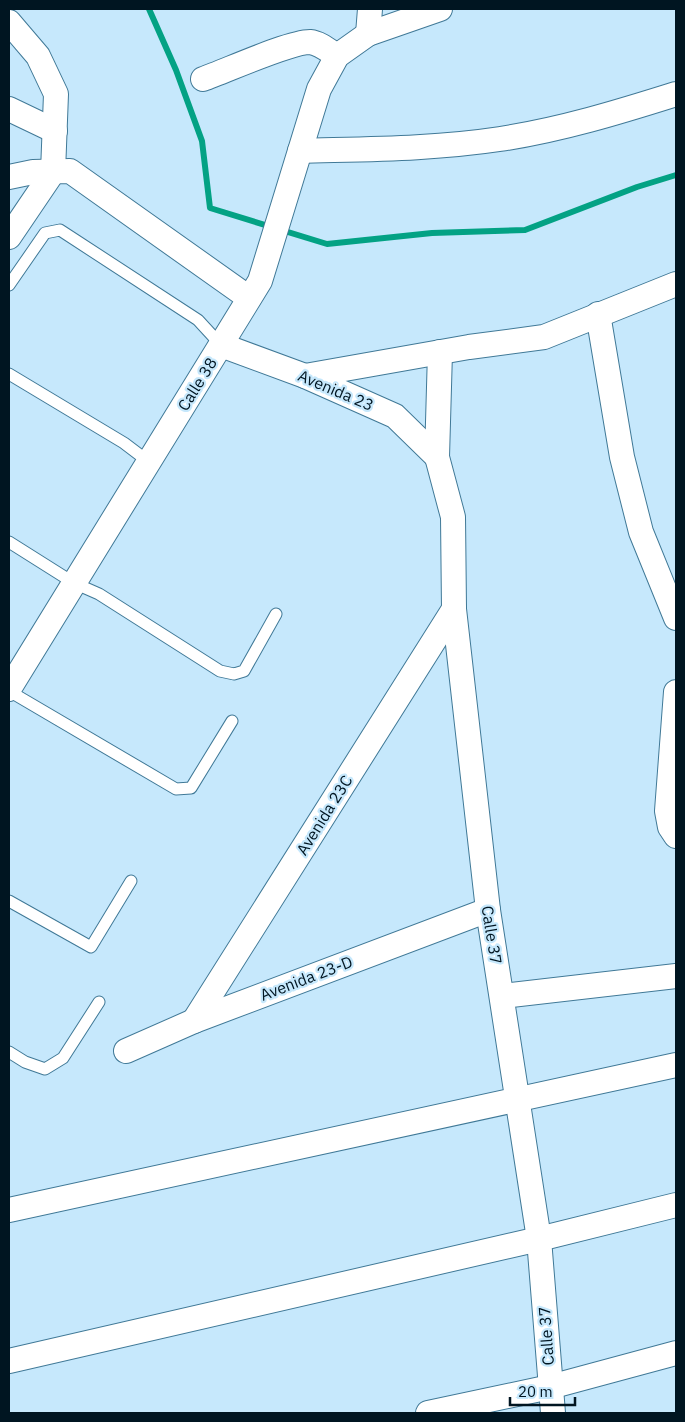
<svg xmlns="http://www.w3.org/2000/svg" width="685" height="1422" viewBox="0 0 685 1422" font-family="'IBM Plex Sans',sans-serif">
<rect width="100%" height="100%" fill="#c6e8fc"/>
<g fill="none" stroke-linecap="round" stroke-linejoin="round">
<path stroke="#03a284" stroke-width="6" d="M149,9L176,70L202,141L210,208L327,244L432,233L525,230L637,187L676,175"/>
<defs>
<g id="lane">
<path d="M9,285L45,233L60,230L198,320L221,345"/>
<path d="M9,374L124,443L149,462"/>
<path d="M9,542L74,583L99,594L220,671L234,674L244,671L276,614"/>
<path d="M9,691L176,789L191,788L232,721"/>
<path d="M9,901L91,947L131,881"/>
<path d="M9,1052L25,1062L45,1069L63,1058L99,1002"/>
</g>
<g id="street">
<path d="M9,22L38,56L56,94L53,172L9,237"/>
<path d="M368,34L370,9"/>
<path d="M203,79C226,71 289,42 310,42C320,43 329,51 337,56"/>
<path d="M9,109L55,131"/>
<path d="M300,151C367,149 434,149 500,139C560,130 619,112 676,94"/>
<path d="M9,177L33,172L70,171L249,298"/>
<path d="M598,314L622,457L641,532L676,618"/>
<path d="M221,345L305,376L395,416L437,457"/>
<path d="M440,352L437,457L453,517L454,609L488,910L539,1239L553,1413"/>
<path d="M305,376L469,347L544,337L676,284"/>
<path d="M9,689L260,281L319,89L337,56L368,34L440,9"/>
<path d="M676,692L667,811L670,827L676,836"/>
<path d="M502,996L676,976"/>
<path d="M194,1021L454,609"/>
<path d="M126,1051L194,1021L488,910"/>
<path d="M9,1210L676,1065"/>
<path d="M9,1361L539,1239L676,1205"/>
<path d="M428,1413L550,1387L676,1353"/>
</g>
</defs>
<use href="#lane" stroke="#407997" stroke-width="13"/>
<use href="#street" stroke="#407997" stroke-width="26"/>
<use href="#lane" stroke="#fff" stroke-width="11"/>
<use href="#street" stroke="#fff" stroke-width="24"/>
</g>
<g text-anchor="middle" stroke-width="4.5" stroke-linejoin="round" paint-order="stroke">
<g font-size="16" fill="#001521" stroke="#c6e8fc">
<text transform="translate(197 384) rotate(-58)" y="6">Calle 38</text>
<text transform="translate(336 390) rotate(23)" y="6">Avenida 23</text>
<text transform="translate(324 815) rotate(-58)" y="6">Avenida 23C</text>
<text transform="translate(492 935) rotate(81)" y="6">Calle 37</text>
<text transform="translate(306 978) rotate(-21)" y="6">Avenida 23-D</text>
<text transform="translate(546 1336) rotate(-94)" y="6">Calle 37</text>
</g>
</g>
<rect width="685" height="1422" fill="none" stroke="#001521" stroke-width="20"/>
<path d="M510 1397v8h65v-8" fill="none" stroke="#001521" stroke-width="2.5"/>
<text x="518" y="1397" font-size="15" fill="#001521" stroke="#c6e8fc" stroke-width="4" paint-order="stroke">20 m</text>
</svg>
